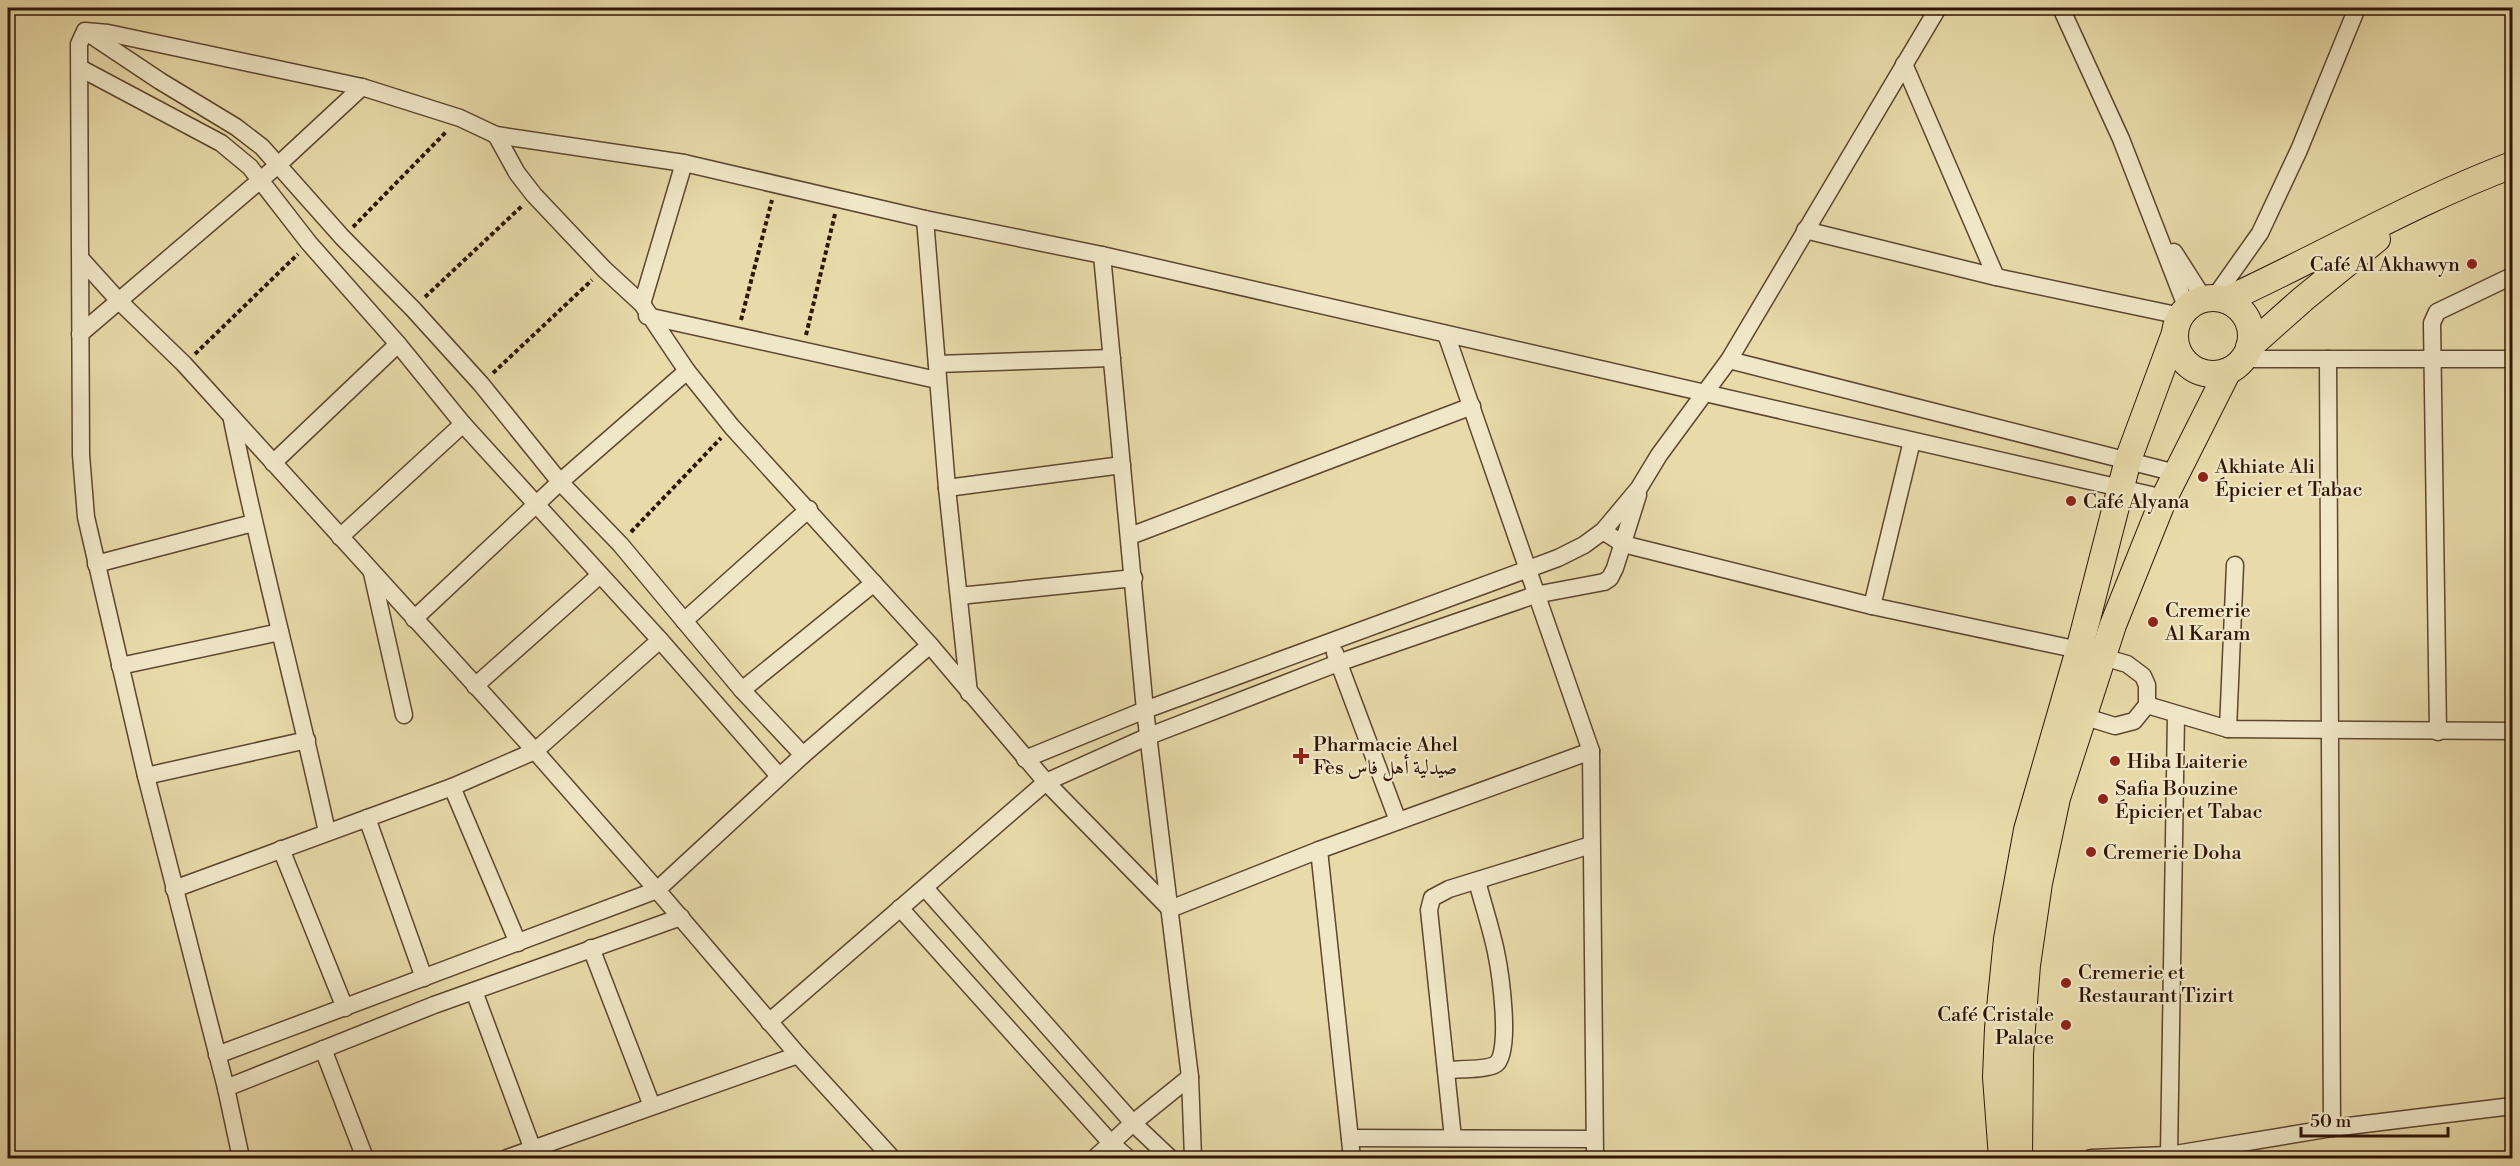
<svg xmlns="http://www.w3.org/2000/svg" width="2520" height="1166" viewBox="0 0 2520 1166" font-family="'Libre Bodoni',Amiri,serif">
<rect width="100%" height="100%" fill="#e8daa9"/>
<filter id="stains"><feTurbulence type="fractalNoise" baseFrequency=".00333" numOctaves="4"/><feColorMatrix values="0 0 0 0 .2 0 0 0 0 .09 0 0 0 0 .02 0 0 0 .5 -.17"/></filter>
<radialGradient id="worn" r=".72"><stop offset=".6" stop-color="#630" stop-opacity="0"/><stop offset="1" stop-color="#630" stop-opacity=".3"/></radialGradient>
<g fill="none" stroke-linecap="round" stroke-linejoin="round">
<defs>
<g id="minor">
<path d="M2061,8L2121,139L2184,301L2190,306"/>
<path d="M88,33L160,81L236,127L262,147L342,237L413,309L481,384L560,482L620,544L742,690L803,755"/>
<path d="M1904,64L1996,277"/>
<path d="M80,68L221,143L250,167L309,243L398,344L463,424L660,640L779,776"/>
<path d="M496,135L517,173L534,195L604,269L642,304L687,371L732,427L930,645L1046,782L1170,909L1319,850L1591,751"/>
<path d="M925,219L947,488L969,693"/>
<path d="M1805,230L1996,277L2181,316"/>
<path d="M2174,252L2204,299"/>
<path d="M1102,255L1145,710L1190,1077L1193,1158"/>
<path d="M81,259L119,301L184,364L535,751L657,890L798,1055L892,1158"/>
<path d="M2214,298L2260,233L2299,150L2357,8"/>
<path d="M642,304L684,163"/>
<path d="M647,316L937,380"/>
<path d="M80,334L278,165L362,87"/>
<path d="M1446,334L1591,751L1595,1158"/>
<path d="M2244,359H2512"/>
<path d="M2328,359L2332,1128"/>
<path d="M1729,360L2176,473"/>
<path d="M937,364L1112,358"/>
<path d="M232,420C260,558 297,694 327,832"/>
<path d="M273,463L398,344"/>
<path d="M947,488L1122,465"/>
<path d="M1603,531L1623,544L1872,606L2079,650L2127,664L2143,676L2147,685V705L2134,721L2115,726L2076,714"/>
<path d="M1130,536L1472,406"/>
<path d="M340,537L463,424"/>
<path d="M96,564L253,523"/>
<path d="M372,573L404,715"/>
<path d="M959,596L1134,578"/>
<path d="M1872,606L1912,441"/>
<path d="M414,619L560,482L687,371"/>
<path d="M684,621L809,509"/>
<path d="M1335,653L1398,821"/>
<path d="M120,666L280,632"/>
<path d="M475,686L600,575"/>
<path d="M742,690L874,583"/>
<path d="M2147,705L2228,729L2512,731"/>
<path d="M2228,729L2235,565"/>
<path d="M2438,732L2432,323L2437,312L2512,276"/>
<path d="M1025,759L1145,710L1558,558L1584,545L1603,531L1639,488L1659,455L1729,360L1938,8"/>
<path d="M146,776L307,740"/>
<path d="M452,787L518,943"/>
<path d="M367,818L424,978"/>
<path d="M281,849L345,1008"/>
<path d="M1319,850L1352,1158"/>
<path d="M925,888L1133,1123L1170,1158"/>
<path d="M174,889L452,787L535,751L660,640"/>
<path d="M900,908L1111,1143L1128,1158"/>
<path d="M591,948L652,1106"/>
<path d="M474,991L536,1158"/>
<path d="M769,1022L1046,782L1149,736L1338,663L1535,595L1604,582L1610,578L1615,568L1638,495"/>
<path d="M323,1049L365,1158"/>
<path d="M217,1055L657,890L803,755L930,645"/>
<path d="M1446,1070C1457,1069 1488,1070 1496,1064C1512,1052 1500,971 1496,952C1491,928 1483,904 1477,881"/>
<path d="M226,1088L434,1005L681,917"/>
<path d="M1350,1138L1594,1139"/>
<path d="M1453,1138L1429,910L1432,898L1449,889L1591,845"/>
<path d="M2169,1155L2176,715"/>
<path d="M241,1158L226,1088L146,776L86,517L81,455L79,44L85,31L108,33L362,87L460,118L496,135L684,163L925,219L1102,255L2164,498"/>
<path d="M507,1158L798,1055"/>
<path d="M1095,1158L1133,1123L1190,1077"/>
<path d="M2091,1158L2169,1155L2332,1128L2512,1106"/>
</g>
<g id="primary">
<circle cx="2213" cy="336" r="38"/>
<path d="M2226,300C2322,256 2414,202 2512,165"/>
<path d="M2249,347L2303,299L2377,239"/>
<path d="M2002,1158L1996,1077L1998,1028L2007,939L2027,830L2079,650L2128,460L2175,333"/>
<path d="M2019,1158L2020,1054L2027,965L2039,883L2057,798L2113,625L2164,498L2228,371"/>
</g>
</defs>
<use href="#minor" stroke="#5d4630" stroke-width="19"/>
<use href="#primary" stroke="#2f1507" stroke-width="28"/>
<g stroke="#2f1507" stroke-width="4" stroke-dasharray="4.5 3" stroke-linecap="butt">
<path d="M353,227L447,131"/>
<path d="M425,297L522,206"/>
<path d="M741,320L772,200"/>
<path d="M806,335L835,214"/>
<path d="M195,354L298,254"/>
<path d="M493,373L592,280"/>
<path d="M631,532L721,438"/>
</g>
<use href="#minor" stroke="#f0e7c7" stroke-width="16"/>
<use href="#primary" stroke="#e8daa9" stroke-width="26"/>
</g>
<g fill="#8f2418" stroke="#f0e7c7" stroke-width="2">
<circle cx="2472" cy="264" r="6"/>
<circle cx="2203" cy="477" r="6"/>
<circle cx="2071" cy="501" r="6"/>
<circle cx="2153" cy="622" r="6"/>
<path d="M1298 747h6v6h6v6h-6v6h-6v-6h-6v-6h6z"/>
<circle cx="2115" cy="761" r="6"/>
<circle cx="2103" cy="799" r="6"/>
<circle cx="2091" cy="852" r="6"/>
<circle cx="2066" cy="983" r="6"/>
<circle cx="2066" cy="1025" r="6"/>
</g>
<g text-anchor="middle" stroke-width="4.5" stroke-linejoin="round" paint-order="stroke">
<g font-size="20" fill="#2f1507" stroke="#f0e7c7" text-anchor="start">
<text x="2460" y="271" text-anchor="end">Café Al Akhawyn</text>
<text x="2215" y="473">Akhiate Ali<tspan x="2215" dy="23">Épicier et Tabac</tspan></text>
<text x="2083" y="508">Café Alyana</text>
<text x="2165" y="617">Cremerie<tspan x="2165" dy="23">Al Karam</tspan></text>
<text x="1313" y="751">Pharmacie Ahel<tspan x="1313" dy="23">Fès صيدلية أهل فاس</tspan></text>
<text x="2127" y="768">Hiba Laiterie</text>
<text x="2115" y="795">Safia Bouzine<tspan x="2115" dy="23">Épicier et Tabac</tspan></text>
<text x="2103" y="859">Cremerie Doha</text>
<text x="2078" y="979">Cremerie et<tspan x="2078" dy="23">Restaurant Tizirt</tspan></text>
<text x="2054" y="1021" text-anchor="end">Café Cristale<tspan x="2054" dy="23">Palace</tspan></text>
</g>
</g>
<rect width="2520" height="1166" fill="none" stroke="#e8daa9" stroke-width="30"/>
<rect x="9" y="9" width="2502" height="1148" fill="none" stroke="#2f1507" stroke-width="3"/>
<rect x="15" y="15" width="2490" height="1136" fill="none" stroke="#2f1507" stroke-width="1.5"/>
<path d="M2301 1127v9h147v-9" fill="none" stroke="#2f1507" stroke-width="3"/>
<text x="2310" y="1127" font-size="18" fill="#2f1507" stroke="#f0e7c7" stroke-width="4.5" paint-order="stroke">50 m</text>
<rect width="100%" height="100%" filter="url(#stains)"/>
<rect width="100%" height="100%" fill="url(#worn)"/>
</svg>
